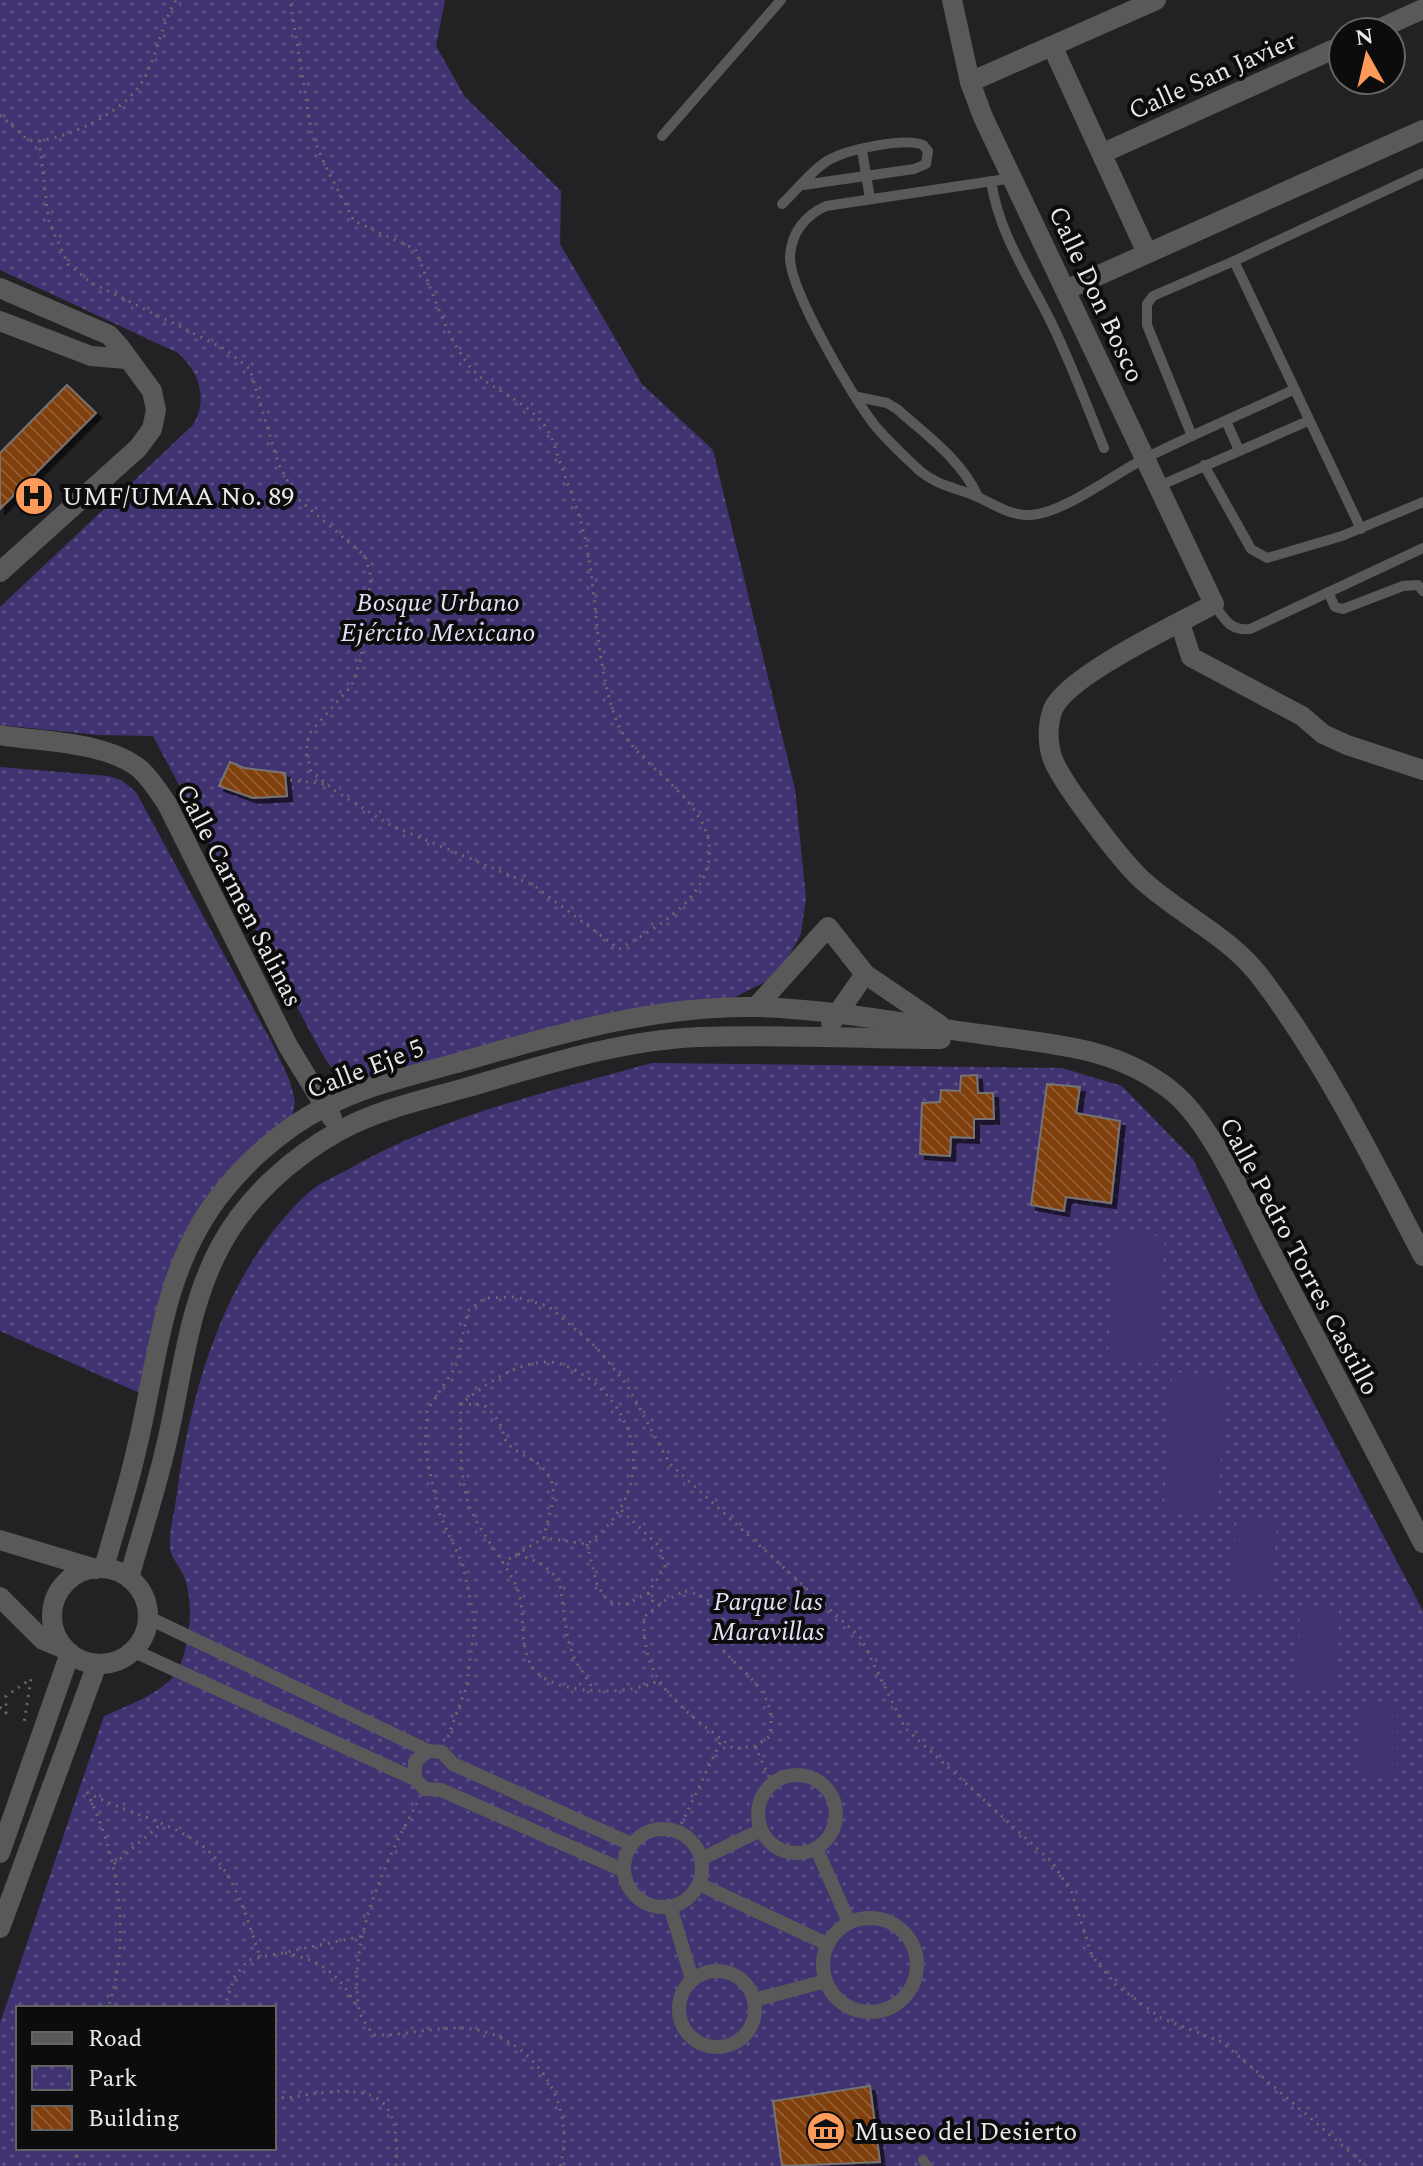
<svg xmlns="http://www.w3.org/2000/svg" width="1423" height="2166" viewBox="0 0 1423 2166" font-family="Spectral,serif">
<defs>
<pattern id="park-dots" width="8" height="8" patternUnits="userSpaceOnUse" patternTransform="scale(2)"><rect width="8" height="8" fill="#413371"/><path d="M2 2h.1M6 6h.1" fill="none" stroke="#5c5185" stroke-width="1.8" stroke-linecap="round"/></pattern>
<pattern id="building-back-hatch" width="6" height="6" patternUnits="userSpaceOnUse" patternTransform="scale(2)"><rect width="6" height="6" fill="#803f0d"/><path d="M-1 5l2 2M0 0l6 6M5-1l2 2" fill="none" stroke="#925b30"/></pattern>
<filter id="shadow"><feDropShadow dx="5" dy="5" stdDeviation="0" flood-color="#0009"/></filter>
</defs>
<rect width="100%" height="100%" fill="#222225"/>
<g fill="url(#park-dots)" fill-rule="evenodd">
<path d="M0,0H445L436,46L465,97L561,191L560,244L642,384L713,450L795,789L806,898L801,934L783,966L769,980L735,997L615,1011L371,1082C336,1086 327,1062 312,1035L153,736L98,735L0,725V607L193,425C208,400 200,372 178,353L0,270Z"/>
<path d="M0,767L108,776L121,780L136,792L272,1043L289,1079L295,1101L292,1118L206,1209L144,1395L0,1331Z"/>
<path d="M652,1063L1062,1068L1122,1086L1193,1159L1259,1299L1423,1611V2166H0V2023L104,1716C125,1707 170,1690 179,1668C190,1642 194,1606 185,1579C182,1568 170,1558 170,1547C169,1529 175,1510 177,1493C192,1385 226,1269 308,1193C319,1183 336,1176 349,1169C441,1116 551,1091 652,1063ZM18,2008H274V2148H18Z"/>
</g>
<g fill="#413371">
<path d="M1114,1233L1165,1236L1156,1364L1108,1360Z"/>
<path d="M1172,1372L1227,1376L1217,1512L1164,1509Z"/>
<path d="M1237,1518L1277,1521L1272,1593L1231,1591Z"/>
<path d="M1300,1608L1339,1609L1337,1690L1298,1689Z"/>
<rect x="1361" y="1702" width="36" height="74"/>
</g>
<g fill="url(#building-back-hatch)" stroke="#777372" stroke-width="2" filter="url(#shadow)">
<path d="M67,385L96,413L0,509V453Z"/>
<path d="M230,762L244,768L285,773L287,796L253,798L219,786Z"/>
<path d="M977,1075L978,1093H993L994,1119H974V1138L951,1137L950,1156L920,1154L922,1103L940,1102L941,1090L960,1091L961,1076Z"/>
<path d="M1047,1084L1080,1087L1076,1113L1120,1121L1111,1203L1066,1197L1064,1211L1031,1205Z"/>
<path d="M870,2086L880,2162L782,2166L773,2101Z"/>
</g>
<g fill="none" stroke-linecap="round" stroke-linejoin="round">
<g stroke="#69696c" stroke-width="3" stroke-dasharray="2 6" stroke-linecap="butt">
<path d="M0,115L28,140L39,141L49,222L68,264L90,282L225,349L250,369L278,463L297,498L365,556L371,577L361,658L352,685L309,734L306,753L311,771L334,790L390,825L533,885L619,949C654,929 703,903 709,858C716,801 636,768 617,722C595,666 598,601 586,543C581,518 571,492 562,468C557,456 554,440 547,429C528,400 494,393 472,369C447,341 430,284 415,249L354,221L326,167L312,135L290,0"/>
<path d="M39,141C76,135 129,110 146,75C158,51 162,23 176,0"/>
<path d="M290,780L324,784"/>
<path d="M461,1404L484,1405C490,1411 497,1417 500,1424C503,1431 503,1437 507,1442C516,1454 526,1455 537,1463C566,1484 548,1511 544,1538L587,1544C644,1502 650,1435 598,1386C587,1376 565,1362 549,1362C516,1362 485,1384 461,1404C460,1433 460,1462 465,1490C471,1526 503,1555 517,1588C528,1614 515,1656 540,1675C565,1695 632,1696 659,1680"/>
<path d="M587,1544L597,1585L608,1601L625,1605L648,1593L665,1567L660,1547L618,1507"/>
<path d="M518,1554L542,1564L559,1579L568,1640L575,1660L594,1690"/>
<path d="M502,1563L544,1538"/>
<path d="M685,1591C719,1599 728,1617 724,1651C750,1679 779,1696 769,1737L755,1746L734,1749C685,1710 641,1686 644,1617L664,1601Z"/>
<path d="M648,1593L656,1607"/>
<path d="M0,1707L6,1713V1696L31,1679L24,1723"/>
<path d="M448,1737L466,1688L475,1623L463,1565L439,1513L425,1450L427,1411L456,1366L468,1311L485,1298L515,1297L548,1306L596,1347L627,1385L670,1464L861,1638L905,1728L1052,1862L1072,1893L1092,1956L1116,1985L1161,2018L1222,2042L1366,2166"/>
<path d="M755,1746L772,1783"/>
<path d="M87,1792C123,1812 166,1820 200,1844C234,1868 247,1919 260,1957"/>
<path d="M87,1792C119,1858 132,1938 108,2008"/>
<path d="M417,1803C386,1860 347,1941 359,2009C360,2018 369,2028 374,2035C407,2036 439,2025 472,2029C535,2038 578,2106 560,2166"/>
<path d="M678,1831L721,1741"/>
<path d="M114,1864L160,1825"/>
<path d="M285,1953C321,1960 341,1975 357,2008"/>
<path d="M224,2008L235,1976L248,1960L363,1936"/>
<path d="M274,2096C285,2100 299,2096 311,2094C376,2085 401,2096 396,2166"/>
<path d="M74,2148L80,2166"/>
</g>
<g stroke="#59595a" stroke-width="10">
<path d="M662,136L781,0"/>
<path d="M862,150L870,199"/>
<path d="M1013,178L826,206C806,215 791,232 790,257C789,289 855,402 877,428C890,443 906,458 920,471C939,487 959,488 980,498C997,506 1011,516 1031,515C1064,513 1114,474 1144,459C1193,434 1244,413 1293,390"/>
<path d="M991,181C999,234 1028,275 1051,322C1071,363 1087,406 1104,448"/>
<path d="M782,204C796,191 810,172 827,161C845,150 904,137 923,145L928,151L926,164L914,169L803,185"/>
<path d="M1234,261L1423,173"/>
<path d="M858,397L887,403L897,409C926,435 962,460 978,497"/>
<path d="M1226,421L1239,450"/>
<path d="M1192,436L1147,325V304L1153,296L1234,261L1361,529"/>
<path d="M1204,465L1251,549L1267,558L1342,536L1423,502"/>
<path d="M1159,486L1308,421"/>
<path d="M1328,592L1335,607L1343,609L1403,586L1418,585L1423,591"/>
<path d="M1214,604C1224,619 1230,631 1250,629L1423,548"/>
<path d="M923,2160L927,2166"/>
</g>
<g stroke="#59595a" stroke-width="14">
<path d="M149,1618L428,1751L442,1752L453,1764L631,1844"/>
<path d="M134,1651L415,1779L425,1789L441,1790L623,1870"/>
<circle cx="797" cy="1814" r="39"/>
<path d="M415,1779V1762L428,1751"/>
<circle cx="663" cy="1868" r="39"/>
<path d="M816,1848L849,1922"/>
<path d="M701,1859L761,1830"/>
<path d="M699,1884L827,1944"/>
<path d="M670,1906L692,1979"/>
<circle cx="870" cy="1965" r="47"/>
<circle cx="717" cy="2009" r="38"/>
<path d="M754,2000L826,1981"/>
</g>
<g stroke="#59595a" stroke-width="20">
<path d="M952,0L970,82L983,117L1214,604C1178,624 1068,675 1053,709C1047,725 1047,746 1054,762C1065,787 1120,859 1141,879C1180,915 1229,935 1262,979C1326,1064 1374,1162 1423,1256"/>
<path d="M1372,32L1423,9"/>
<path d="M1053,48L1147,253"/>
<path d="M970,82L1156,0"/>
<path d="M1103,153L1343,45"/>
<path d="M0,288L109,335L119,346L152,391L156,410L152,429L138,448L0,572"/>
<path d="M1068,289L1423,130"/>
<path d="M0,321L91,356L126,359"/>
<path d="M1180,623L1191,657L1302,716L1323,734L1347,745L1423,770"/>
<path d="M0,735C42,742 105,741 140,769C151,779 159,792 167,804L288,1046L332,1118"/>
<path d="M756,1007L828,927L865,974L940,1025"/>
<path d="M831,1023L865,974"/>
<path d="M0,1540L96,1569"/>
<path d="M104,1568C115,1528 128,1488 137,1447C157,1365 161,1281 210,1209C238,1168 281,1129 325,1107C364,1086 411,1076 453,1064C552,1036 653,1005 756,1007C833,1009 911,1025 987,1035C1052,1044 1115,1047 1169,1089C1210,1119 1247,1206 1271,1252C1322,1349 1372,1446 1423,1543"/>
<circle cx="100" cy="1616" r="48"/>
<path d="M129,1578C141,1535 155,1493 165,1450C182,1381 186,1311 220,1247C246,1198 291,1158 339,1131C377,1110 423,1100 465,1088C541,1066 620,1040 700,1037C780,1034 861,1039 941,1039"/>
<path d="M0,1597L43,1640L65,1649"/>
<path d="M0,1853L70,1653"/>
<path d="M0,1928L97,1664"/>
</g>
</g>
<defs>
<symbol id="hospital-disc" viewBox="-11 -11 22 22"><circle r="9.5" fill="#ff9b5a" stroke="#0c0c0d"/><path d="M-5-5h3v3.5h4V-5h3V5h-3V1.5h-4V5h-3Z" fill="#111"/></symbol>
<symbol id="museum-disc" viewBox="-11 -11 22 22"><circle r="9.5" fill="#ff9b5a" stroke="#0c0c0d"/><path d="M0-6L6-3V-2H-6V-3ZM-5-1h2V3h-2ZM-1-1h2V3h-2ZM3-1h2V3H3ZM-6 4H6V6H-6Z" fill="#111"/></symbol>
</defs>
<g fill-rule="evenodd">
<use href="#hospital-disc" x="12" y="474" width="44" height="44"/>
<use href="#museum-disc" x="804" y="2109" width="44" height="44"/>
</g>
<g text-anchor="middle" stroke-width="8" stroke-linejoin="round" paint-order="stroke">
<g font-size="26" fill="#e8e8ea" stroke="#0c0c0d">
<text transform="translate(1212 75) rotate(-24)" y="9">Calle San Javier</text>
<text transform="translate(1097 294) rotate(65)" y="9">Calle Don Bosco</text>
<text transform="translate(240 895) rotate(63)" y="9">Calle Carmen Salinas</text>
<text transform="translate(365 1068) rotate(-21)" y="9">Calle Eje 5</text>
<text transform="translate(1300 1256) rotate(62)" y="9">Calle Pedro Torres Castillo</text>
</g>
<g font-size="26" fill="#e8e8ea" stroke="#0c0c0d" text-anchor="start">
<text x="62" y="505">UMF/UMAA No. 89</text>
<text x="854" y="2140">Museo del Desierto</text>
</g>
<g font-size="26" font-style="italic" fill="#e4e1f6" stroke="#0c0c0d">
<text x="438" y="611">Bosque Urbano<tspan x="438" dy="30">Ejército Mexicano</tspan></text>
<text x="768" y="1610">Parque las<tspan x="768" dy="30">Maravillas</tspan></text>
</g>
</g>
<rect x="16" y="2006" width="260" height="144" fill="#0c0c0d" stroke="#646465" stroke-width="2"/>
<rect x="32" y="2032" width="40" height="12" fill="#59595a" stroke="#646465" stroke-width="2"/>
<text x="88" y="2046" font-size="24" fill="#e8e8ea">Road</text>
<rect x="32" y="2066" width="40" height="24" fill="url(#park-dots)" stroke="#646465" stroke-width="2"/>
<text x="88" y="2086" font-size="24" fill="#e8e8ea">Park</text>
<rect x="32" y="2106" width="40" height="24" fill="url(#building-back-hatch)" stroke="#646465" stroke-width="2"/>
<text x="88" y="2126" font-size="24" fill="#e8e8ea">Building</text>
<g transform="translate(1367 56) rotate(352)"><circle r="38" fill="#0c0c0d" stroke="#646465" stroke-width="2"/>
<path d="M0-6L14 30L0 20L-14 30Z" fill="#ff9b5a"/>
<text y="-12" font-size="22" font-weight="bold" text-anchor="middle" fill="#e8e8ea">N</text>
</g>
</svg>
